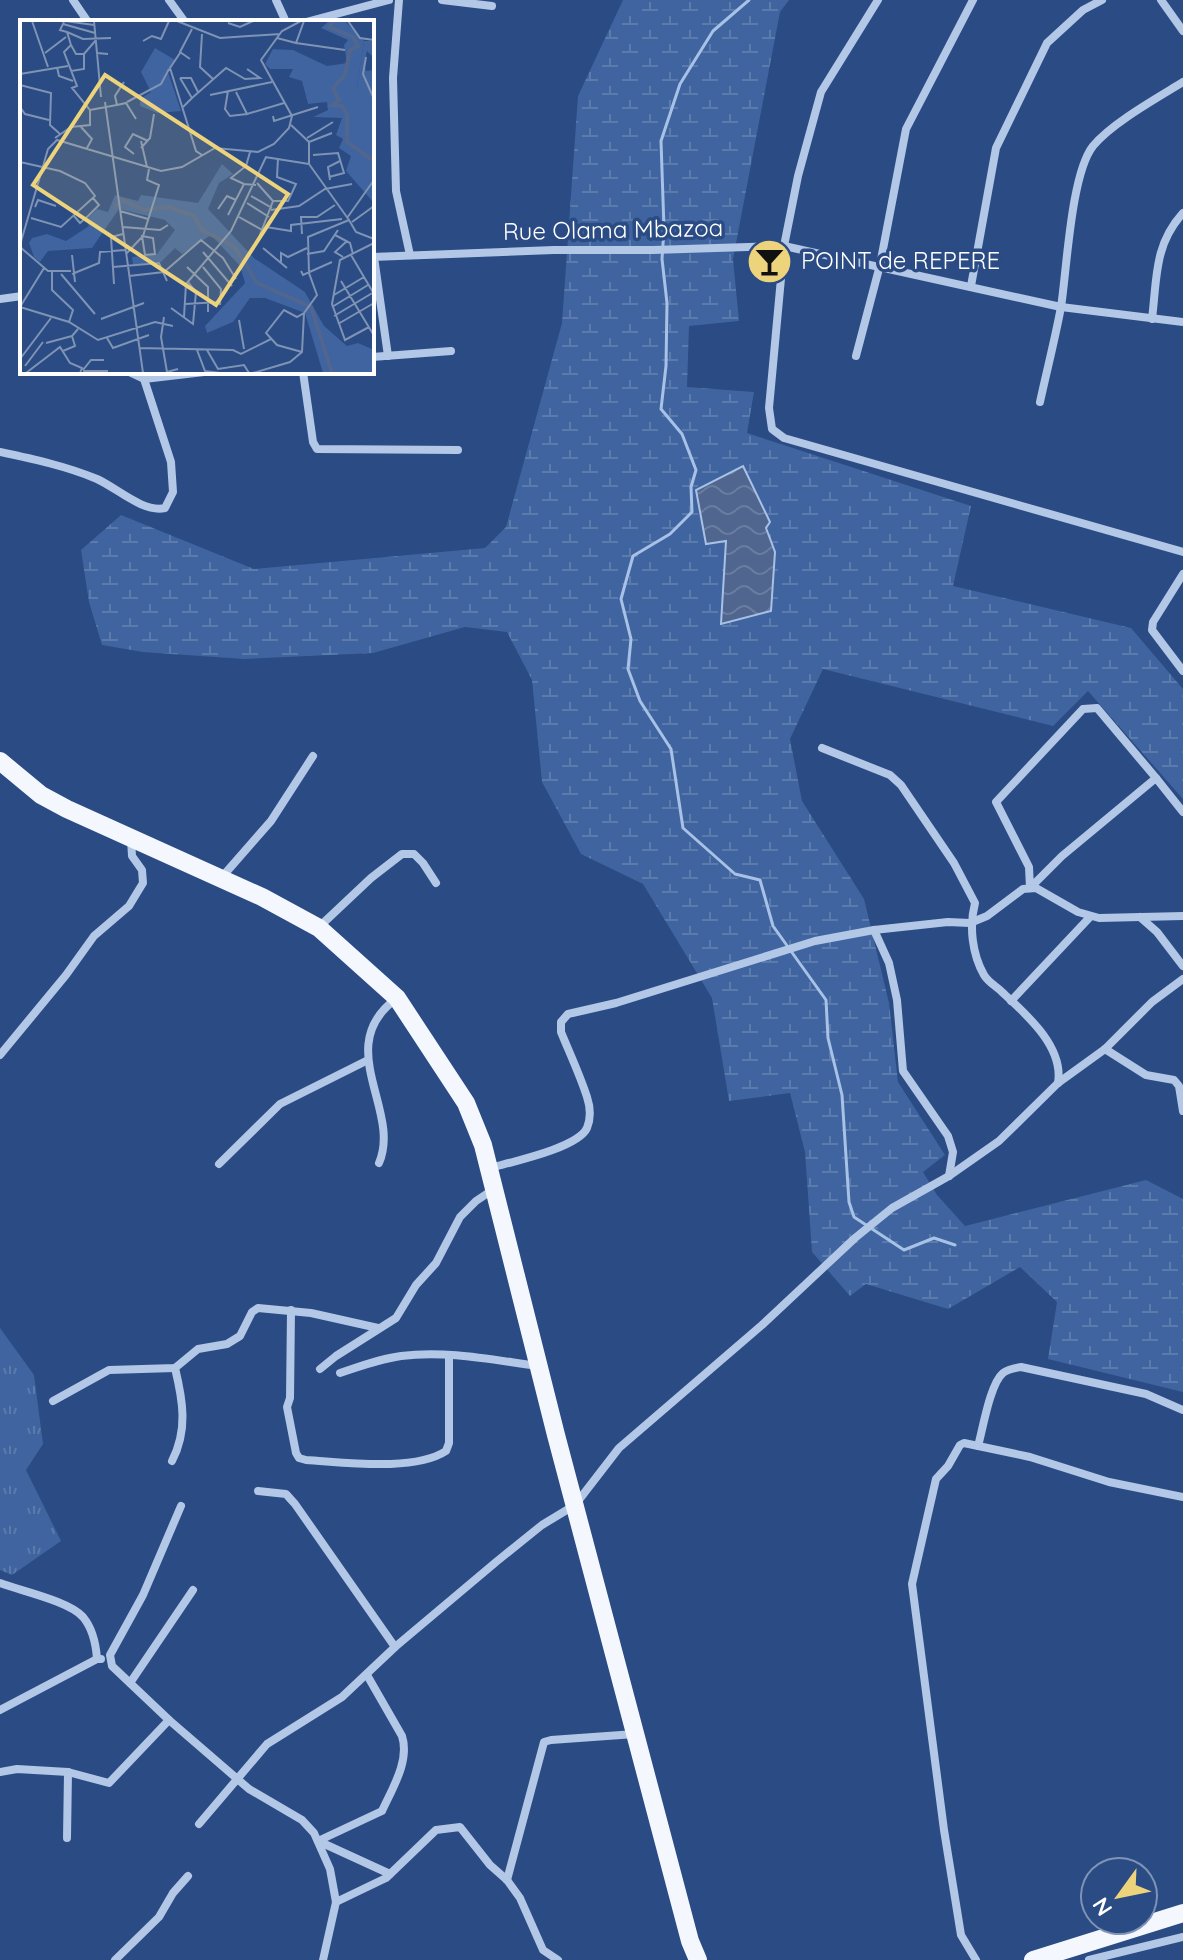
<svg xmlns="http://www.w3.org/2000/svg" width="1183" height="1960" viewBox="0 0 1183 1960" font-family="Quicksand,sans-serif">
<defs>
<pattern id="grass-tufts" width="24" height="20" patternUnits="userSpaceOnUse" patternTransform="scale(2)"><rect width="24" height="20" fill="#3f649f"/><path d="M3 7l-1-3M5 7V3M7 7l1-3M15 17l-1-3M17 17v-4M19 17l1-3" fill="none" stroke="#5c7bad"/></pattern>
<pattern id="wetland-marsh" width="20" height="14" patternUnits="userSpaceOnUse" patternTransform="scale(2)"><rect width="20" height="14" fill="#3f649f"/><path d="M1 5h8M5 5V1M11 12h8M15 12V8" fill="none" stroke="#5c7bad"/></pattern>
<pattern id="water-waves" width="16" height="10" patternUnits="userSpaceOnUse" patternTransform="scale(2)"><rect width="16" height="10" fill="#50668f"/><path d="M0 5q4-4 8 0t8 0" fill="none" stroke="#6a7da0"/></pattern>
</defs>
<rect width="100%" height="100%" fill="#2a4b83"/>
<path fill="url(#grass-tufts)" d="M0,1328L34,1375L43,1444L26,1470L61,1541L12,1575L0,1570Z"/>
<path fill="url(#wetland-marsh)" d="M623,0H789L780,12L733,259L739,321L689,326L687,387L754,392L747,433L971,506L953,586L1131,628L1183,689V799L1088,691L1053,726L823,669L790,739L802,801L864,899L889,1003L898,1082L945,1155L923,1172L937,1195L965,1226L1146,1180L1183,1199V1392L1048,1359L1057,1302L1020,1267L948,1309L866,1284L850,1296L812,1252L805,1152L790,1093L729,1101L712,998L643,884L581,854L542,782L532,680L507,632L465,627L373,653L244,659L143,652L102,645L89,602L81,550L121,515L254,569L485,548L506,527L562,323L578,96Z"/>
<path fill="url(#water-waves)" stroke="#a8c1e6" stroke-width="2" d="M743,466L770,522L766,528L775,552L771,611L721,624L726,541L706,544L696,490Z"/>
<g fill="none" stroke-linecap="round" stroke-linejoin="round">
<path stroke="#a8c1e6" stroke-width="3" d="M749,0L713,31L680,84L661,141L664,229L662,259L667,303L666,366L661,409L682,434L696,470L691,487L692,512L670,534L633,556L621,599L631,639L628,669L640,701L671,749L683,828L735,874L760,880L773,926L826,1000L828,1038L842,1095L849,1202L854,1217L904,1250L934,1238L955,1245"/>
<g stroke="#b3c7e6" stroke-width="8">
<path d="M73,0L88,22"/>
<path d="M169,0L185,22"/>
<path d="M276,0L286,22"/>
<path d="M399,0L393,78L396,191L410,255"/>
<path d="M442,0L492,6"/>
<path d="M878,0L821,92L798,176L784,246L769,408L772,429L784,438L1183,552"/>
<path d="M1161,0L1183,31"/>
<path d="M306,22L389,0"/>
<path d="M372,257L554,250H653L784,246L1061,307L1183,322"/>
<path d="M374,257L388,356"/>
<path d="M971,286L996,148L1047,43L1083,10L1102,0"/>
<path d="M0,299L22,296"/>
<path d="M1152,319C1157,278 1154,245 1183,213"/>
<path d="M856,356L880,265L906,129L973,0"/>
<path d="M372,357L451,351"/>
<path d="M129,372L144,379L204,372"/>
<path d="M303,372L313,442L317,449L458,450"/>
<path d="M1040,402C1047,370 1055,339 1061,307C1067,268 1071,174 1093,146C1112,123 1157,98 1183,82"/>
<path d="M0,452C33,459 66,466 97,479C117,488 143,513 165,508L173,492L171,462L144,379"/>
<path d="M1183,574L1153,622L1152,630L1183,671"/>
<path d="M1097,708L1156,778L1062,856L1030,888L1029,867L996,802L1083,709Z"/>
<path d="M822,748L890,775L901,785L954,863L975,903C969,926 972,954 984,975C988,982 997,987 1002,992C1027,1015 1064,1047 1058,1083"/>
<path d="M1156,778L1183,812"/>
<path d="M222,877L271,821L313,756"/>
<path d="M1140,917L1157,932L1183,966"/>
<path d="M319,927L371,878L402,854H414L423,863L436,883"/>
<path d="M874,930L889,963L897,1000L903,1071L948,1136L953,1152L949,1176"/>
<path d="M1011,1001L1090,917"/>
<path d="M1105,1049L1146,1075L1174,1080L1179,1086L1183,1111"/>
<path d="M0,1055L66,975L94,936L129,906L143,883L142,870L132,856L131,839"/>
<path d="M379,1163C402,1110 331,1046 397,998"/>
<path d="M219,1164L280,1104L368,1060"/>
<path d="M490,1168C511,1162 578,1148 587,1128C591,1118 590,1106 587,1097C580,1075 570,1054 561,1032V1022L568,1014L616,1003L815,941L874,930L948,922L970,923L987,916L1023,889L1036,888L1078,912L1099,918L1183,916"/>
<path d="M291,1310L290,1398L287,1407L296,1453L299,1458L306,1460C343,1462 414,1472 446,1451L449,1443V1355"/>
<path d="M320,1369L336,1356L396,1318L416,1285L436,1263L460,1217L476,1201L494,1189"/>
<path d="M340,1373C360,1366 380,1359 401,1356C446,1350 493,1360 538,1366"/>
<path d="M53,1401L109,1370L175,1368L198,1349L227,1344L240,1336L252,1312L258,1308L311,1313L378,1328"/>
<path d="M978,1446C983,1428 990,1384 1003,1373C1008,1369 1015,1368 1021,1367L1146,1394L1183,1410"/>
<path d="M172,1461C188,1430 183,1401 175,1368"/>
<path d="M258,1491L286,1494L295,1504L395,1647"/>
<path d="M0,1583C21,1591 69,1601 83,1617C93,1629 96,1644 97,1659"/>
<path d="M130,1683L193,1590"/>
<path d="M0,1710L97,1659H101"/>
<path d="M169,1720L112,1666L110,1655L143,1595L181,1506"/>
<path d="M0,1772L17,1769L68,1772L109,1783L169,1720L249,1789L302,1820L314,1833L330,1869L336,1902L323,1960"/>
<path d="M199,1824L267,1744L342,1697L395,1647L496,1562L542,1525L575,1505L619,1448L762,1325L855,1238L892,1208L949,1176L999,1141L1058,1083L1105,1049L1152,1002L1183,979"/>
<path d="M67,1838L68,1772"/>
<path d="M318,1841L382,1811C392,1789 410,1761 402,1736L367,1675"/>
<path d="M318,1841L390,1874"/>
<path d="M507,1880L544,1742L551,1740L635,1734"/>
<path d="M336,1902L386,1878L436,1830L460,1827L490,1865L507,1880L520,1898L543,1950L558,1960"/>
<path d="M115,1960L159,1917L173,1893L188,1876"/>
<path d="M976,1960L961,1935L944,1830L912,1584L936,1479L948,1466L960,1445L964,1443L1030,1457L1109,1482L1183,1497"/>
<path d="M1089,1960L1183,1937"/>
</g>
<g stroke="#f4f7fd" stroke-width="18">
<path d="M0,761L41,795L67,809L262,897L319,928L397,998L466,1103L483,1145L556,1435L690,1941L698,1960"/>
<path d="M1033,1960L1183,1913"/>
</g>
</g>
<defs>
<symbol id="bar-disc" viewBox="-11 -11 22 22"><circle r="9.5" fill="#edd37b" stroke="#2a4b83"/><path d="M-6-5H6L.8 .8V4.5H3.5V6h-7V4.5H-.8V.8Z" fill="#111"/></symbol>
</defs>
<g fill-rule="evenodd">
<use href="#bar-disc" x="744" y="236" width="51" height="51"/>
</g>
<g text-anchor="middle" stroke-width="7" stroke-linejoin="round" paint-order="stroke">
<g font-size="24" fill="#fff" stroke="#2a4b83">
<text transform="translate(613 230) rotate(-1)" y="8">Rue Olama Mbazoa</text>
</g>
<g font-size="24" fill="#fff" stroke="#2a4b83" text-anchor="start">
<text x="801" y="269">POINT de REPERE</text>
</g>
</g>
<g transform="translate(20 20)">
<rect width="354" height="354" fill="#2a4b83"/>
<path d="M344,21H354V38L347,31L344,44L346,51L354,50V87L338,73L337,65ZM135,28L155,40L148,52L161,91L137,93L120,86V79L131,72L121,52Z" fill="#3f649f"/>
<path d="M309,1H325L344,21L337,67L354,87V183L326,151L331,136L319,128L323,119L316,115L322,98L293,97L308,90L307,82L288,84L282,61L269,57L273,49H250L245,44L253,29L273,30L307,46L327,43L324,25L328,20L301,8ZM202,144L213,154L199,163L188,189L234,238L285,272L304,306L327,326L338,323L354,330V353H303L285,293L245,278H230L213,302L187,313L185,306L225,263L220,246L191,215L162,234L155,228L141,242L113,245L112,237L137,234L155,210L145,200L99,189L72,228L28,231L20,242L14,237L9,223L12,218L27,214L46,221L69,206L66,200L77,189L88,192L95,175L118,181L121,175L178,183Z" fill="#3f649f"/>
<path fill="none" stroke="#50668f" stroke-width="4" d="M314,1L309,7L333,17L338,26L330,30L325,55L313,68L319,80L312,85L322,86L327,94V122L354,141M94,188L102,180L124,190L149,187L174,196L182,210L215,227L237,263L291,287L312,353"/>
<path fill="none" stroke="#7f93b5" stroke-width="2" d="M12,1L28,47M45,1L74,5M74,1L77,33L88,34M157,1L200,18L260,14M328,1L340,18L354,20M44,2L40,10L47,12L51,25M208,3L220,7L233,1M43,4L75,13M47,12L63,19L91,18M182,14L180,47L193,59M257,18L276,23L284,1M123,21L132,16L141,19L149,1M276,23L325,30M25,33L46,17M77,33L81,77M160,33L150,48L176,131L182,135M346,37L343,54L354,79M170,39L160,32L172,9M37,47L39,56L53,61M51,51L64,49V34M0,54L48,46M160,58L172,78L163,87M160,58H171L178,72M0,65L31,73L30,105L40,114M208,71L205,89L210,96L227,94M216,72L227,94L264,83M190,75L252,62M172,78L206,48L225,59L240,58L227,49M85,82L123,353M107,82L141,64L149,49M97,85L106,83L116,99M0,87L5,94L29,100M70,90L97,85L95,76L104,62M253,96L254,101L298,87M271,105L289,122V144M61,107L72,119L67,128M35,118L51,107L70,105V90L52,68L57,66L44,32L51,25L56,34H64L76,20M287,118L313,102M121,121L127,147M289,122L312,113M121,128L130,118L134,94M114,134L105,127L113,114L128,121M293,135L318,133L324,153L309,157M245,137L289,144M0,142L40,151L65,163L75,176L41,207L11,198M310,160L308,147L320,141M237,163L253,181L238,220M224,164L211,158L226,146L230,132M231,176L252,188M253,181H268L276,164L257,157L258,138M227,183L249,197M15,187L18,180L36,186M198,189L207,176L216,180M251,190L279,186L305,169L332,164M100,191L128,199M208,195L224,164L236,165M54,196L60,203L68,196L79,185L73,178M219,197L244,211M327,198L354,160M329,200L336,212L354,219M332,202L354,186M103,207L140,210L148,205M246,207L271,211V205L322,199M282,214L281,197H297L315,185M315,215L330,223L333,234M122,216L133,218L135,234L125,235ZM0,225L28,129L37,120L141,151L162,147L195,128L238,132L254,124L269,108L272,96L241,40L262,11L281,1M0,227L28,251H51M243,228L267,248M183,232L212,266M106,234L123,216L139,165L127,160L129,149M287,234L304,231L318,210M52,235L55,262M331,235L354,274M323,237L315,232L327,221M261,242V233L268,237L287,228M93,247L139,243L147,261M167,247L188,267V292M183,247L201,269L200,285M281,251L283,255L312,242M32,252V270L53,290L49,302M41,254L75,294M52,254L79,243L80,232L105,230M109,256L144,252L181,220L203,238L216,259M321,261L353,314M94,264L91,217L103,214M314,275L344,257M165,284L200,282M0,287L49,302L78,320L135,302L153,306M0,287L24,248M312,287L348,265M151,288L173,304L176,272L168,262M314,296L354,272M144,297L141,317L147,352L158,349M164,297L166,264L211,211L246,137M81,299L124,283M219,300L224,329M318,304L354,283M349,307L325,320L312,284L320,240L354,223M87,318L93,328L129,315M26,323L52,316M119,328L213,330L221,334L251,319M177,330L185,351L200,353M187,330L198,349L224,345L229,353M43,331L55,326L52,316L58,309M282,332L257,325L246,313L264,290L277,297L284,293M0,339L31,298M5,346L23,322M63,350L71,340H84M63,351H88M6,353L40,327L50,343L62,348L60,353M233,353L270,342L282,332L284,293L297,275L289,253L288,217L329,200L289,144"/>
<path fill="#edd37b" fill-opacity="0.15" stroke="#edd37b" stroke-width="4" d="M85,55L268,174L196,285L13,165Z"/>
<rect width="354" height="354" fill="none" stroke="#fff" stroke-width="4"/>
</g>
<g transform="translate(1119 1896) rotate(237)"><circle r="38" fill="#2a4b83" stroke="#7f93b5" stroke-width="2"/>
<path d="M0-6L14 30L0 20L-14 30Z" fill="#edd37b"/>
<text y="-12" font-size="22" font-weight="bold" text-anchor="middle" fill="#ffffff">N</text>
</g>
</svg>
